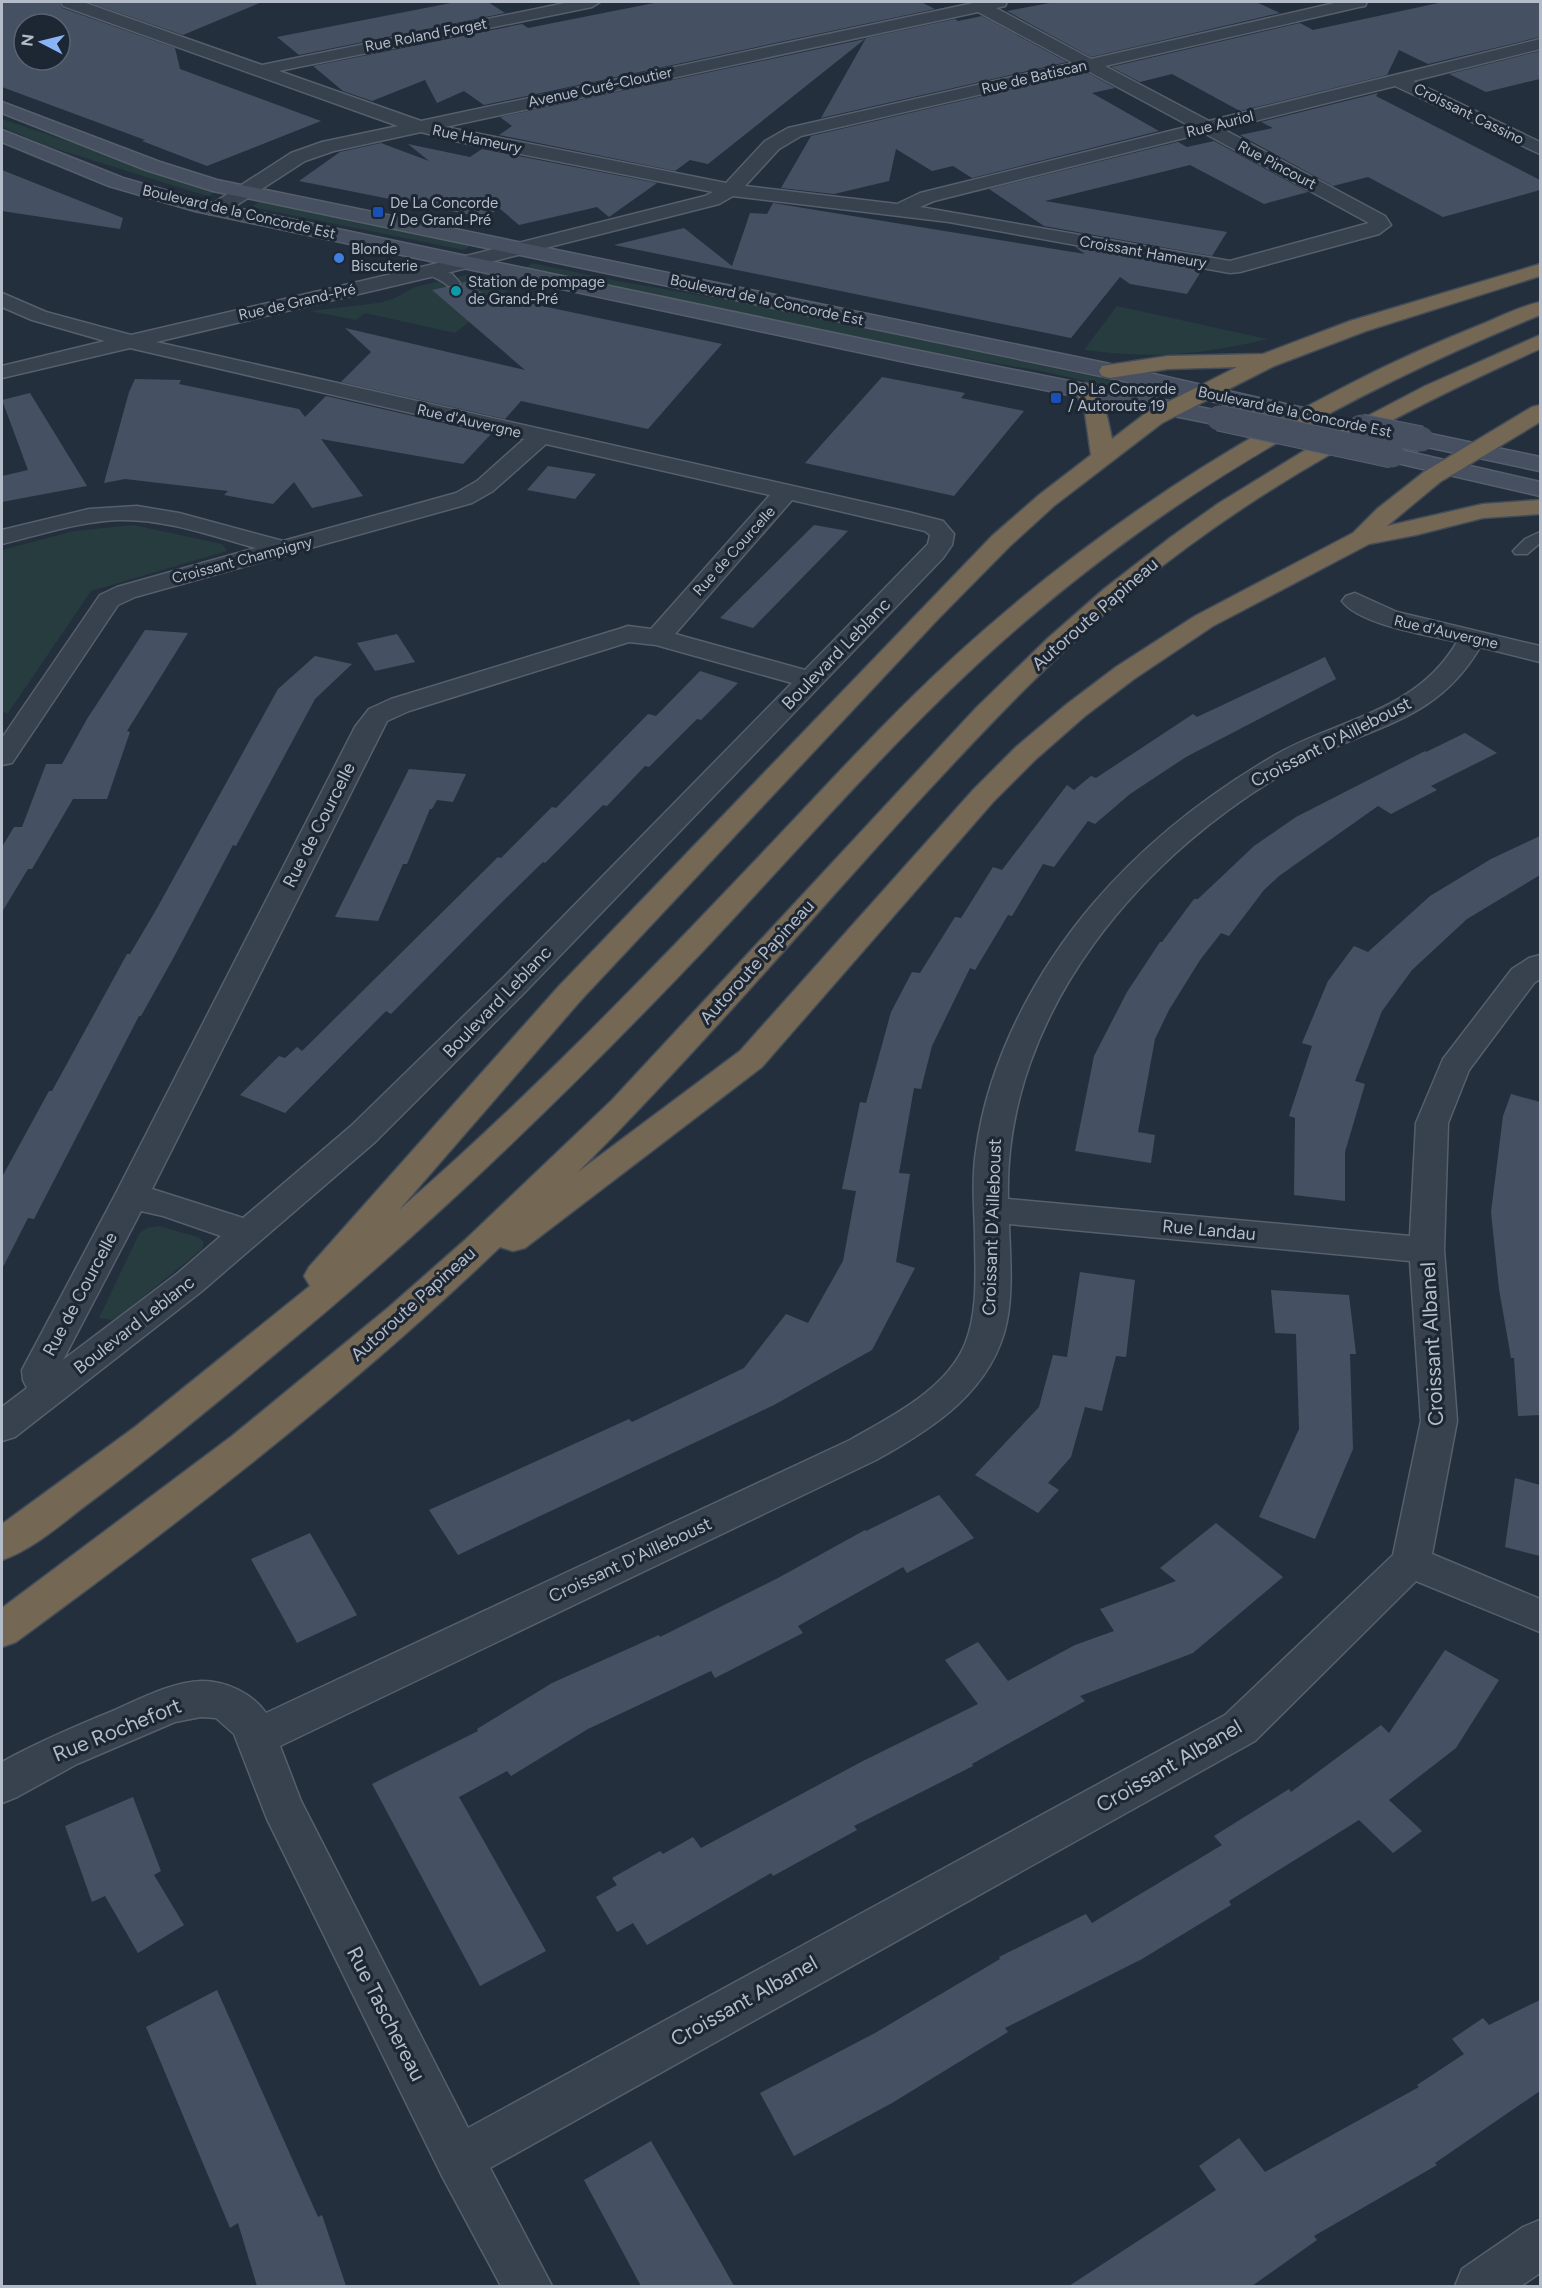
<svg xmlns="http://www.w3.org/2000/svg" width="1542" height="2288" viewBox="0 0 1542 2288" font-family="Figtree,sans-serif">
<rect width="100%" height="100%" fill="#242f3e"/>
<g fill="#263c3f">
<path d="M2,119L77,144L166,178L216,192L209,196L194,192L47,146L2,127Z"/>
<path d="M260,201L471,245L464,250L251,207Z"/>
<path d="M532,263L618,281L773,308L1151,389L1147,394L1036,370L890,345L526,268Z"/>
<path d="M474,273L518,282L455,333L365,313L356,320L310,311L378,303L393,299L415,287Z"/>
<path d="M1117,306L1267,339H1268C1198,355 1156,359 1084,350Z"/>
<path d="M134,525L222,544L227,551L91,591L8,713L2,712V550L74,531Z"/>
<path d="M159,1226L198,1237L204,1242L202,1249L122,1314L112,1320L99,1318L139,1234L147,1228Z"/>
</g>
<g fill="#455162" fill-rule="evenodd">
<path d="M2,2H59L62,8L175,48L180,69L321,121L207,166L142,141L145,140L2,87ZM24,24H60V60H24Z"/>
<path d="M88,2H262L183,35Z"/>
<path d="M456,2H488L505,13L299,55L277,37Z"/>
<path d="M659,2H921L935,9L484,105L464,91L437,103L425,80L372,101L343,91L313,66L522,24L528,28Z"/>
<path d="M1055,2H1256L1280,13L1091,57L1007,11Z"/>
<path d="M1443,2H1540V37L1428,64L1399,50L1387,75L1240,111L1172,74L1140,82L1111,67L1300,23L1313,30Z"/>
<path d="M982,16L1067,62L821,118L866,38L955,19L958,21Z"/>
<path d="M865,39L708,164L690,160L675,171L499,135L512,126L500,117Z"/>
<path d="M1540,51V79L1486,92L1449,74Z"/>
<path d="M1086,72L1115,88L1092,93L1159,131L972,178L953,166L932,171L896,149L889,181L834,194L781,188L811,136Z"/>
<path d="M1378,93L1376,96L1540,180V190L1443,217L1368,177L1333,186L1240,135L1273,128L1261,122Z"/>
<path d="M1214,141L1308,192L1264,204L1190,165L1045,201L1227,232L1212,256L1044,226L989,189L1178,142L1187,147Z"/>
<path d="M381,143L429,161L408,144L470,157L482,149L657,183L609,217L597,207L519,225L499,208L486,218L299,181L340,152Z"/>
<path d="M2,170L123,218L120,229L2,211Z"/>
<path d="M773,203L1085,254L1075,247L1202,270L1187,294L1130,284L1120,277L1071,338L614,245L684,228L732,266L750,213L767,214Z"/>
<path d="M468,281L498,307L509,299L722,344L648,429L521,401L505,419L341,382L371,352L345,328L525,370L432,290L446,287L458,288L462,283Z"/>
<path d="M882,377L965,393L961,398L1024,411L954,496L805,463Z"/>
<path d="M135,379L181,380L179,384L299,409L305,417L326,396L491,434L463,464L321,439L363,496L312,508L294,482L273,504L224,495L228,491L125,479L104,483L129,392Z"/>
<path d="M30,393L87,486L2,502V476L28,470L2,400Z"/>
<path d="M548,466L596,474L575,499L527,490Z"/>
<path d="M814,525L848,531L753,628L720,618Z"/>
<path d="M145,630L188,633L127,731L130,732L107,799H73L32,869H28L2,912V847L14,827H22L46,764H62L87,719Z"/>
<path d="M397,634L415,662L375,671L357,643Z"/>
<path d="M315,656L352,664L315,699L236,846L233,845L175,955L141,1016H139L34,1219L28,1218L2,1269V1177L49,1091H52L127,954H130L156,910L278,689Z"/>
<path d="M1325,657L1336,679L1186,757L1130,794L1095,824L1088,821L1054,867L1043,864L1012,916L1008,915L975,970L970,968L932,1046L921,1089L914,1088L899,1173L910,1174L896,1262L915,1268L872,1350L774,1405L458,1555L429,1510L629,1419L632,1422L744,1368L786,1314L808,1323L843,1261L856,1191L842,1189L860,1102L866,1103L891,1012L912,972L920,973L955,917L961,918L993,867L1002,870L1067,785L1074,790L1091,776L1096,778L1193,714L1197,717L1212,710Z"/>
<path d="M700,671L738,683L701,720L697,719L649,767L645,766L607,806L603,805L545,863L543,862L492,912L391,1014L386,1011L285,1113L240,1095L279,1056L285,1058L297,1047L302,1051L498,857L501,858L552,807L556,808L648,714L656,716Z"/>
<path d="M1465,733L1497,753L1431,786L1437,790L1391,814L1378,806L1279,876L1264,890L1229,936L1221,933L1200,960L1169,1010L1155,1039L1138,1132L1155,1135L1151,1163L1075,1151L1094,1056L1127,992L1160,942H1162L1194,899H1198L1254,846L1296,817L1425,751L1426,752Z"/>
<path d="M409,769L466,774L453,802L437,800L432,809H430L407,864H403L378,921L335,917Z"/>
<path d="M1540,836V875L1467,919L1412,970L1382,1011L1355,1081L1365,1084L1345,1152V1201L1294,1195L1295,1118L1289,1116L1312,1046L1302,1043L1328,981L1354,946L1368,952L1430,896L1491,859Z"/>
<path d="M1511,1094L1540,1102V1415L1518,1416L1514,1358H1511L1499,1289L1491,1212L1503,1116Z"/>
<path d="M1080,1272L1135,1280L1126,1357L1116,1356L1102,1411L1085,1407L1071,1457L1048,1483L1059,1490L1038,1513L975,1475L1039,1407L1053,1355L1067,1357Z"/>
<path d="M1271,1290L1349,1295L1356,1354H1350L1353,1449L1315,1539L1259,1517L1299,1429L1296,1334L1275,1333Z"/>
<path d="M1515,1478L1540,1485V1556L1505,1547Z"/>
<path d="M939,1495L974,1538L907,1573L903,1567L798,1626L803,1633L715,1678L711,1671L588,1729L511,1776L507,1771L459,1797L546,1951L480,1986L372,1784L478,1731L477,1729L552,1683L659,1635L660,1637L778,1578L865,1530L866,1531Z"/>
<path d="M1216,1523L1283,1577L1193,1653L1080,1696L1085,1701L972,1764L973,1766L854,1826L857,1830L773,1876L771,1873L647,1945L633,1923L617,1932L596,1897L617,1885L612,1878L660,1851L663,1854L693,1837L701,1848L861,1762L978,1704L945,1660L978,1642L1008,1681L1075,1645L1114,1631L1100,1609L1176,1581L1160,1568Z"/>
<path d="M310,1533L357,1615L297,1643L251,1559Z"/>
<path d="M1445,1650L1499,1680L1456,1748L1389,1800L1422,1831L1393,1853L1359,1820L1229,1901L1231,1905L1142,1959L1005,2028L1008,2032L892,2103L794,2156L760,2093L875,2033L1000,1959L999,1957L1086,1914L1092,1923L1222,1845L1214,1836L1289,1789L1291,1792L1381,1725L1389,1733Z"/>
<path d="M133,1797L161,1871L154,1875L184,1925L138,1953L105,1896L92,1902L65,1826Z"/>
<path d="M217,1990L318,2217L322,2215L346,2286H257L238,2223L230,2228L146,2027Z"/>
<path d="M1540,2000V2091L1435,2163L1437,2165L1314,2236L1317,2240L1252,2286H1069L1216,2190L1199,2166L1239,2138L1265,2172L1419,2087L1417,2085L1464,2054L1452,2039L1483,2018L1489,2025Z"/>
<path d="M651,2141L719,2259L734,2286H641L584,2180Z"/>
</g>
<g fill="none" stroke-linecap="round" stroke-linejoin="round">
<defs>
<g id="lane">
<path d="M432,267L452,274L460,283L458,286H448C442,279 431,278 425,271Z"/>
<path d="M1540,532V543L1527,554H1515L1513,551L1525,539Z"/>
</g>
<g id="street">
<path d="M61,2H83L262,65L570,2H600L592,7L279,71L421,121L978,2H1007L1005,6L996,8L1091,59L1339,2H1367L1365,6L1359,7L1105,66L1209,121L1540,39V49L1413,81L1540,142V154L1395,86L1223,129L1385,216L1391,225L1379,234L1240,272L1230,273L949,222L733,196L719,204L435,276L156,342L908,512L943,521L954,534L952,545L943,558L526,991L375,1142L202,1291L15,1437L2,1441V1407L27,1388L23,1380L22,1370L114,1197L355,727L369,709L391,699L619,629L628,626L651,629L770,495L546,444L493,491L472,503L135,597L118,605L12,763L2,765V738L100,595L117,587L256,548C212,536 166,519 120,520C80,521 40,535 2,544V530L89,509L137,506L179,513L283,541L456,493L477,481L524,439L130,348L2,378V366L105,341L32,320L2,307V293L46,312L131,335L434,264L705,196L713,192L460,142L421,132L334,151L305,161L223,214H209L206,210L209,206L291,153L322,142L398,126L63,6ZM978,12L1073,63L788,128L765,141L726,183L445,127ZM1086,70L1190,126L920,193L897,204L745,186L779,149L801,136ZM1204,133L1369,223L1230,261L920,207L934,201ZM792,500L925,531L930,535L928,544L805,670L675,634ZM629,642L656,645L792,683L504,977L351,1126L243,1218L152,1189L387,721L409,711ZM141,1211L163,1216L221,1236L178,1273L63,1360Z"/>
<path d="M1355,593L1397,612L1540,646V662L1480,647C1436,723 1371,725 1302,763C1145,849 1003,1012 1008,1199L1410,1236L1416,1123L1443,1059L1512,969L1529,958L1540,955V979L1534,983L1469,1070L1448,1123L1444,1250L1457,1421L1432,1554L1540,1599V1632L1416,1581L1255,1741L490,2168L552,2286H501L442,2176L267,1819L234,1734L216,1718L201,1717L175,1722L77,1764L17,1797L2,1803V1762C38,1742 76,1726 115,1710C142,1698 172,1682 202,1681C226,1681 252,1693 266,1713L850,1440C890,1417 946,1390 965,1344C979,1310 975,1268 975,1232C974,1205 972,1177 976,1151C988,1061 1035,972 1093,904C1145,843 1208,794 1277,754C1341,718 1416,712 1457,642C1429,635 1359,625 1342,601L1346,596ZM1009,1224L1410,1261L1421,1421L1393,1555L1225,1715L468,2128L301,1801L280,1746L876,1460C934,1428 993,1390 1007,1321C1013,1290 1010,1255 1009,1224Z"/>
<path d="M1540,2220V2273L1521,2286H1455L1462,2269L1523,2227Z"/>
</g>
<g id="secondary">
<path d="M2,102L160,162L217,180L1110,364L1303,408L1311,410L1314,415L1311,420L1303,422L1110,378L213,191L146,170L2,113Z"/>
<path d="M2,130L123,178L199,200L910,349L1219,411L1227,413L1230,418L1227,423L1219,425L910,363L195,211L109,186L2,142Z"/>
<path d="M1421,432L1540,457V471L1413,444L1410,439L1413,434Z"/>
<path d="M1392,448L1540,482V496L1384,460L1380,455L1384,450Z"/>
</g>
<g id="highway">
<path d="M1540,264V276L1366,331L1274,366L1162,423L1055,505L1010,546L939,618L581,1000L399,1210C522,1103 636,986 748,868C816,797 882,723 955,656C1072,549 1203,459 1344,387C1390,363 1437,342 1485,323C1503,315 1522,306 1540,302V315C1356,390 1194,480 1041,608C918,710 813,834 704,950C570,1091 431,1226 281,1349C217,1403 152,1456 85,1506C60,1525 32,1550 2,1560V1524L135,1427L310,1286L304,1276L309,1267L559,986L992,536L1039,495L1091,455L1085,413L1075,390L1078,385L1086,383L1094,385C1105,402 1108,420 1112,439L1146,413L1237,367L1168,369L1110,378L1102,376L1099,371L1102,366L1168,356L1263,354L1350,321Z"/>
<path d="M1540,335V349C1398,412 1258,487 1137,586C1056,653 984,730 913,807C802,929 695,1055 578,1172L740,1051L973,790L1016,747L1067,704L1116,667L1195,616L1353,533L1377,509L1424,472L1532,407L1540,405V422L1440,482L1387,526L1483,504L1540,500V514L1483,518L1416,535L1369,544L1213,626L1134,679L1085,716L1036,759L993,802L762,1067L525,1248L513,1251L500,1247C350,1391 184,1519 16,1642L2,1647V1608L232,1436L389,1307L465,1240L612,1100L976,708L1047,639L1104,589L1171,537L1219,503L1320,441L1425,386Z"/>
</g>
</defs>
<use href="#lane" stroke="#565f6c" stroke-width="3"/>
<use href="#street" stroke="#565f6c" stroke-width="3"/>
<use href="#secondary" stroke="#565f6c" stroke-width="3"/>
<use href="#highway" stroke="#434c59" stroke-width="3"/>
<use href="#lane" fill="#38414e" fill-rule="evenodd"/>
<use href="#street" fill="#38414e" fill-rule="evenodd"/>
<use href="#secondary" fill="#465061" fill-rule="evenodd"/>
<use href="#highway" fill="#746855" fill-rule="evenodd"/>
<defs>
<g id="secondary-bridge">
<path d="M1219,418L1392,455"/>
<path d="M1361,427L1421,439"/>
</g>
</defs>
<use href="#secondary-bridge" stroke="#565f6c" stroke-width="27" stroke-linecap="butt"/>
<use href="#secondary-bridge" stroke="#465061" stroke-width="25"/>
</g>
<g fill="#1a4fb4" stroke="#1d2633" stroke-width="2">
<rect x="372" y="206" width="12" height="12" rx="3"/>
<rect x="1050" y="392" width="12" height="12" rx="3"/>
</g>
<circle fill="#3f7fe0" stroke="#1d2633" stroke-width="2" cx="339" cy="258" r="6"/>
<circle fill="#0f9aa8" stroke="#1d2633" stroke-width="2" cx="456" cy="291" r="6"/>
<g text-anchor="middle" stroke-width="6" stroke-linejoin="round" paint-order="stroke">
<g font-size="15" fill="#b4bcc9" stroke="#1d2633">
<text transform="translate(426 35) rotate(-11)" y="5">Rue Roland Forget</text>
<text transform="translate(1034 77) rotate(-13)" y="5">Rue de Batiscan</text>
<text transform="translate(600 87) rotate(-12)" y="5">Avenue Curé-Cloutier</text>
<text transform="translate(1469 114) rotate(26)" y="5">Croissant Cassino</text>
<text transform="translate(1220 124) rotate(-14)" y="5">Rue Auriol</text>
<text transform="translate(477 139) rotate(12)" y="5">Rue Hameury</text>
<text transform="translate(1277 165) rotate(28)" y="5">Rue Pincourt</text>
<text transform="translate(239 212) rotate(13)" y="5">Boulevard de la Concorde Est</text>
<text transform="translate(1143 252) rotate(10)" y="5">Croissant Hameury</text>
<text transform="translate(767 300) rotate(12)" y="5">Boulevard de la Concorde Est</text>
<text transform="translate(297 302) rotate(-13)" y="5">Rue de Grand-Pré</text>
<text transform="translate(1295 412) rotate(12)" y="5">Boulevard de la Concorde Est</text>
<text transform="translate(469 421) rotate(13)" y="5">Rue d'Auvergne</text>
<text transform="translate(734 551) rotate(-48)" y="5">Rue de Courcelle</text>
<text transform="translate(242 560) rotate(-15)" y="5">Croissant Champigny</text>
<text transform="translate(1446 632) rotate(13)" y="5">Rue d'Auvergne</text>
</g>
<g font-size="15" fill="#b4bcc9" stroke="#1d2633" text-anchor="start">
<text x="390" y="208">De La Concorde<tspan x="390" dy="17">/ De Grand-Pré</tspan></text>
<text x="351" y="254">Blonde<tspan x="351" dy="17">Biscuterie</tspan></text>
<text x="468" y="287">Station de pompage<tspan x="468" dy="17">de Grand-Pré</tspan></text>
<text x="1068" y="394">De La Concorde<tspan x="1068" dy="17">/ Autoroute 19</tspan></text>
</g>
<g font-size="18" fill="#b4bcc9" stroke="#1d2633">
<text transform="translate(1095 614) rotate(-41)" y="6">Autoroute Papineau</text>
<text transform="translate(836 654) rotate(-46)" y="6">Boulevard Leblanc</text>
<text transform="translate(1331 742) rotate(-27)" y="6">Croissant D'Ailleboust</text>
<text transform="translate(319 825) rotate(-63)" y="6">Rue de Courcelle</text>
<text transform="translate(757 962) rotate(-48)" y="6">Autoroute Papineau</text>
<text transform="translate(497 1002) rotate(-46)" y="6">Boulevard Leblanc</text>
<text transform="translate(992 1227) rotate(-88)" y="6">Croissant D'Ailleboust</text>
<text transform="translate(1209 1230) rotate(5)" y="6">Rue Landau</text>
<text transform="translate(80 1294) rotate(-62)" y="6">Rue de Courcelle</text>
<text transform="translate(413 1304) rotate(-42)" y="6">Autoroute Papineau</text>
<text transform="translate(134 1325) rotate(-38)" y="6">Boulevard Leblanc</text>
<text transform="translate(630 1560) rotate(-25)" y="6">Croissant D'Ailleboust</text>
</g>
<g font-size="21" fill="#b4bcc9" stroke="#1d2633">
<text transform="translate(1432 1344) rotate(-93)" y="7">Croissant Albanel</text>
<text transform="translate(117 1730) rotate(-22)" y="7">Rue Rochefort</text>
<text transform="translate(1169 1766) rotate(-30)" y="7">Croissant Albanel</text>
<text transform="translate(744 2001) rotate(-29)" y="7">Croissant Albanel</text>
<text transform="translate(386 2014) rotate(63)" y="7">Rue Taschereau</text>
</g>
</g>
<rect width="1542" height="2288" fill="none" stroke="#b4bcc9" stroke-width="6"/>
<g transform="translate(42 42) rotate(277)"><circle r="28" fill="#1d2633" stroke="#59626f" stroke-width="1.5"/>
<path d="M0-4.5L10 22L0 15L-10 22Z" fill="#8ab4f8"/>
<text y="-9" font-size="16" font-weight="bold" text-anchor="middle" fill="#b4bcc9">N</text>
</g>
</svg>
